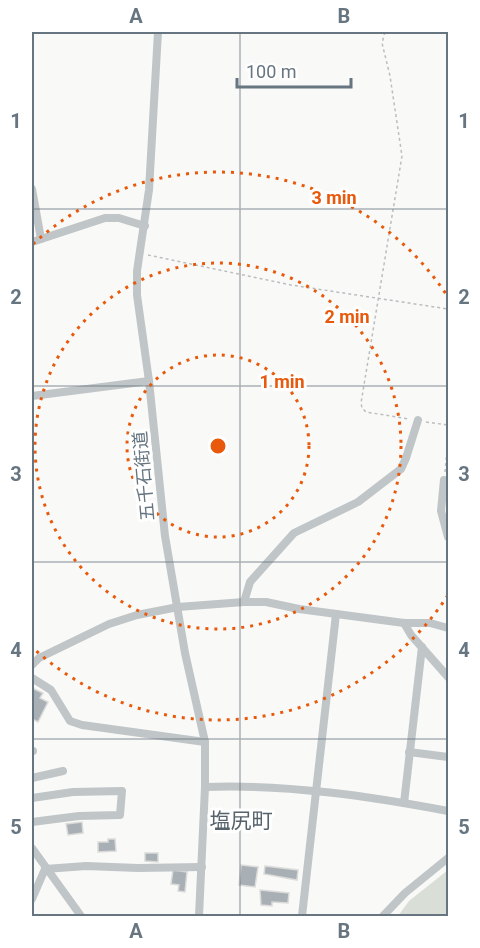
<svg xmlns="http://www.w3.org/2000/svg" width="480" height="948" viewBox="0 0 480 948" font-family="Roboto,'Noto Sans JP',sans-serif">
<rect width="100%" height="100%" fill="#f9f9f7"/>
<path fill="#d9ded6" d="M448,870V916H398L409,901Z"/>
<g fill="#a8b0b6" stroke="#dbdbd9" stroke-width="1.5">
<path d="M32,688L43,693L40,698L48,702L38,722L32,719Z"/>
<path d="M82,822L83,833L68,835L66,824Z"/>
<path d="M108,839H115L116,851L98,852V842H108Z"/>
<path d="M145,853H158V862L145,861Z"/>
<path d="M241,865L258,867L255,887L239,885Z"/>
<path d="M265,866L298,870L297,880L264,874Z"/>
<path d="M173,870L187,872L185,892L178,891L179,885L171,884Z"/>
<path d="M260,890L289,893L288,903L272,902V906L261,905Z"/>
</g>
<g fill="none" stroke-linecap="round" stroke-linejoin="round">
<g stroke="#bbbec0" stroke-width="1.5" stroke-dasharray="3 3" stroke-linecap="butt">
<path d="M385,32L382,43L390,76L402,156L361,403L362,408L366,412L409,419"/>
<path d="M148,255L291,285L448,309"/>
<path d="M426,422L448,425"/>
<path d="M445,472L448,440"/>
</g>
<g stroke="#c0c5c8" stroke-width="8">
<path d="M158,32L149,190L137,271V295L149,381L165,536L185,653L205,742V787L199,916"/>
<path d="M32,189L41,239"/>
<path d="M32,242L105,218H119L145,226"/>
<path d="M32,396L149,381"/>
<path d="M444,480L441,511L448,537"/>
<path d="M244,602L250,582L294,533L358,502L401,469L406,458L418,420"/>
<path d="M404,623L411,635L448,677"/>
<path d="M32,665L39,658L109,624L137,615L178,607L244,602H266L299,609L404,623H430L448,628"/>
<path d="M32,678L51,690L70,721L82,725L205,742"/>
<path d="M32,751H33"/>
<path d="M409,752L448,757"/>
<path d="M32,778L63,771"/>
<path d="M205,787C286,784 369,796 448,811"/>
<path d="M32,798L73,792L122,791L120,815L79,816L32,822"/>
<path d="M404,803L422,647"/>
<path d="M32,848L81,916"/>
<path d="M45,869L86,866L138,868L202,867"/>
<path d="M32,899L45,869"/>
<path d="M302,916L336,614"/>
<path d="M383,916L405,893L448,858"/>
</g>
</g>
<path fill="none" stroke="#667580" stroke-width="1.5" stroke-opacity="0.55" d="M240,32V916M32,209H448M32,386H448M32,562H448M32,739H448"/>
<g fill="none" stroke="#e8590c" stroke-width="3" stroke-dasharray="3 6">
<circle cx="218" cy="446" r="91"/>
<circle cx="218" cy="446" r="183"/>
<path d="M448 595A274 274 0 0 1 33 648M33 244A274 274 0 0 1 448 297"/>
</g>
<g text-anchor="middle" stroke-width="6" stroke-linejoin="round" paint-order="stroke">
<g font-size="18" fill="#667580" stroke="#fff">
<text transform="translate(144 476) rotate(-95)" y="6">五千石街道</text>
</g>
<g font-size="21" fill="#57636b" stroke="#fff">
<text x="241" y="828">塩尻町</text>
</g>
</g>
<circle cx="218" cy="446" r="9" fill="#e8590c" stroke="#fff" stroke-width="3"/>
<g font-size="18" text-anchor="middle" font-weight="bold" fill="#e8590c" stroke="#fff" stroke-width="6" stroke-linejoin="round" paint-order="stroke">
<text x="334" y="204">3 min</text>
<text x="347" y="323">2 min</text>
<text x="282" y="388">1 min</text>
</g>
<rect width="480" height="948" fill="none" stroke="#ffffff" stroke-width="66"/>
<path d="M237 78v9h114v-9" fill="none" stroke="#667580" stroke-width="3"/>
<text x="246" y="78" font-size="18" fill="#667580" stroke="#ffffff" stroke-width="4.5" paint-order="stroke">100 m</text>
<rect x="33" y="33" width="414" height="882" fill="none" stroke="#667580" stroke-width="2"/>
<g font-size="20" text-anchor="middle" font-weight="bold" fill="#667580">
<text x="136" y="23">A</text>
<text x="344" y="23">B</text>
<text x="16" y="128">1</text>
<text x="464" y="128">1</text>
<text x="16" y="304">2</text>
<text x="464" y="304">2</text>
<text x="16" y="481">3</text>
<text x="464" y="481">3</text>
<text x="16" y="657">4</text>
<text x="464" y="657">4</text>
<text x="16" y="834">5</text>
<text x="464" y="834">5</text>
<text x="136" y="938">A</text>
<text x="344" y="938">B</text>
</g>
</svg>
